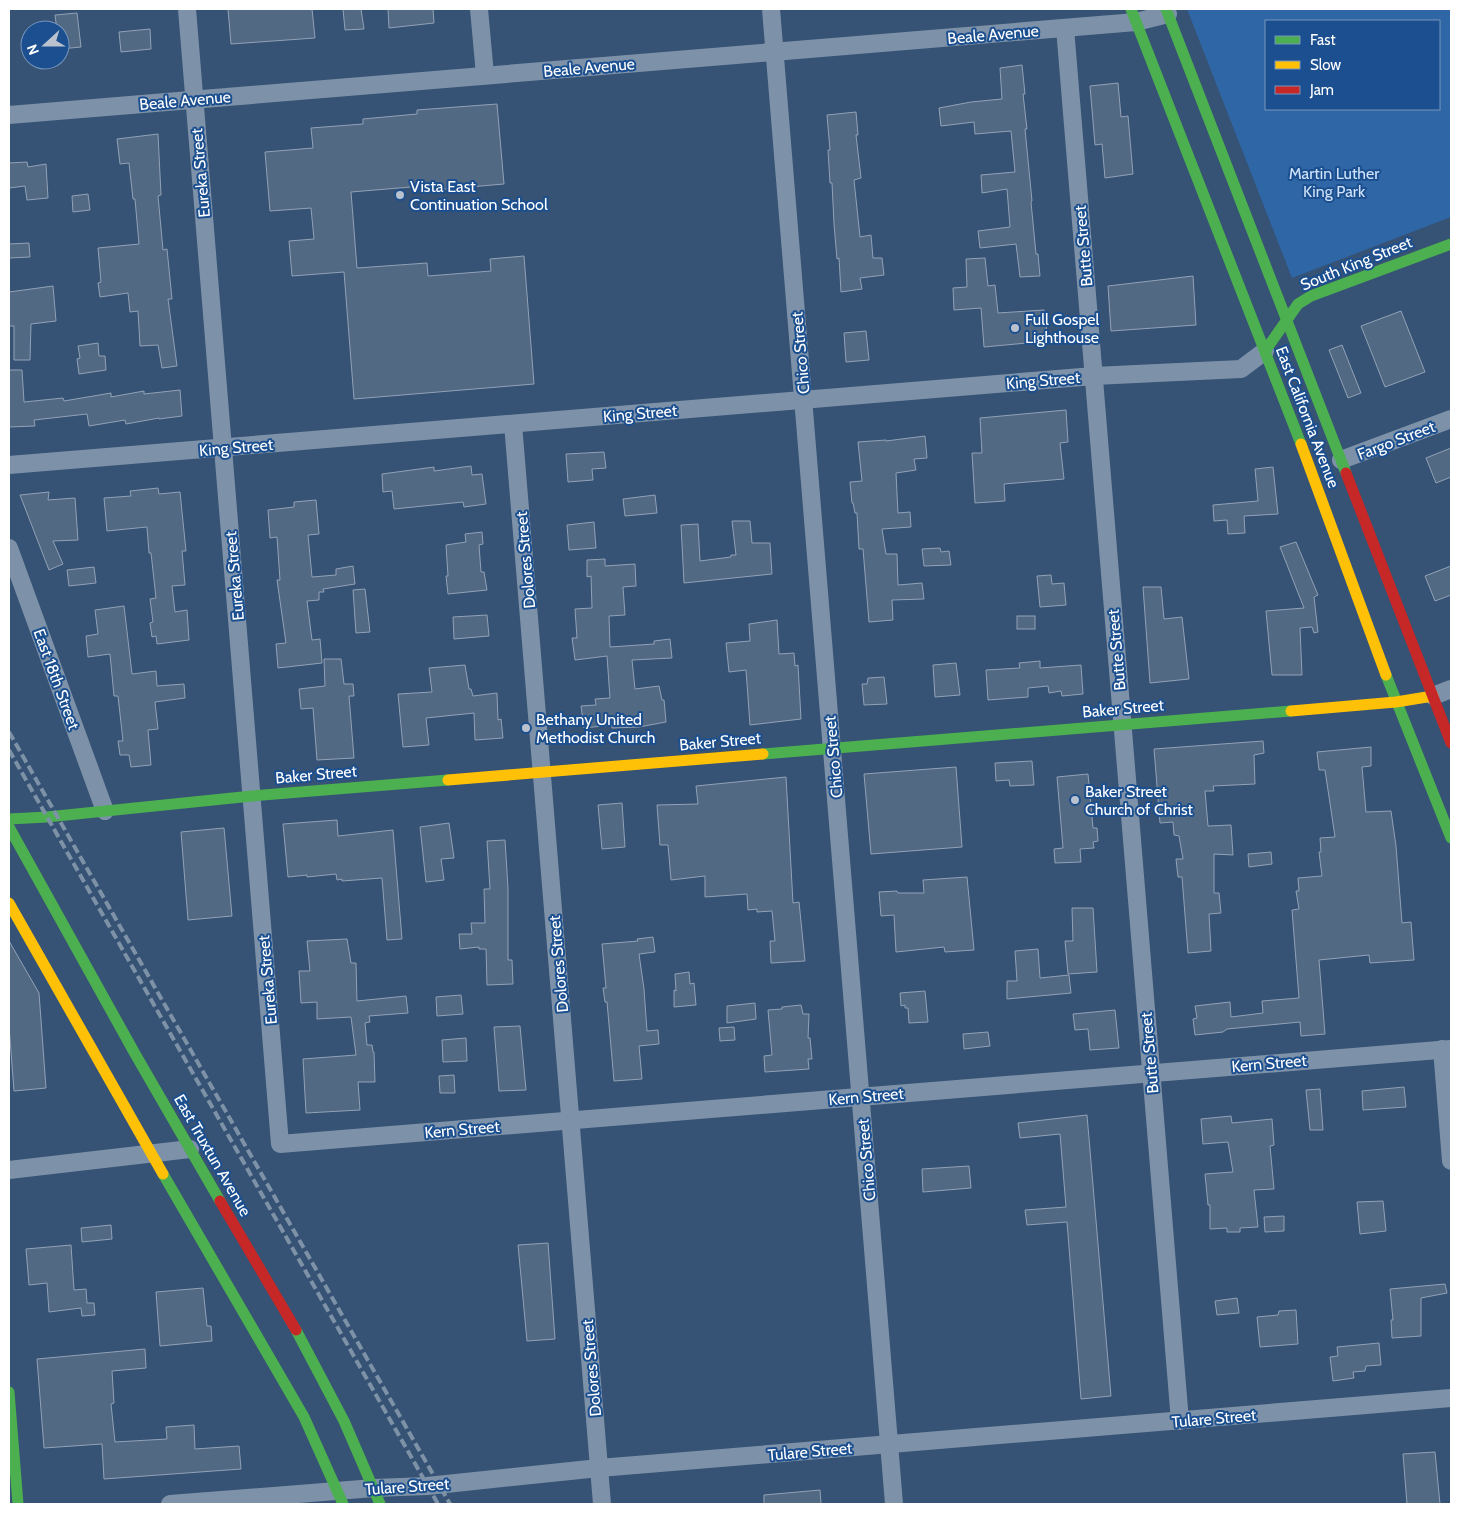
<svg xmlns="http://www.w3.org/2000/svg" width="1460" height="1513" viewBox="0 0 1460 1513" font-family="Cabin,sans-serif">
<rect width="100%" height="100%" fill="#365274"/>
<path fill="#2f66a5" fill-rule="evenodd" d="M1187,9H1451V217L1292,278ZM1266,21H1439V109H1266Z"/>
<g fill="#526984" stroke="#92a2b6">
<path d="M228,9H312L315,38L231,44Z"/>
<path d="M343,9H361L364,29L345,30Z"/>
<path d="M388,9H433L434,23L389,28Z"/>
<path d="M77,13L81,47L60,49V30H57L55,15Z"/>
<path d="M150,29L151,49L121,52L119,32Z"/>
<path d="M1022,65L1025,94H1023L1027,129H1025L1032,201L1031,202L1036,254H1038L1040,276L1020,277L1016,244L980,248L978,231L1010,227L1007,189L982,193L981,175L1015,172L1011,131L975,134L974,122L941,126L939,108L971,102L1002,99L1000,68Z"/>
<path d="M1118,83L1121,117L1128,116L1133,174L1105,178L1102,144L1095,145L1090,86Z"/>
<path d="M497,104L504,184L423,191V186L351,192L357,268L427,263L428,276L491,271L490,259L524,256L534,384L354,399L344,272L292,276L289,241L314,239L311,208L270,211L265,152L313,148L311,128L363,124V119L417,114V110Z"/>
<path d="M856,112L858,135H856L861,178L854,180L860,237L871,235L873,258H882L884,275L860,278L862,289L841,292L839,258L837,259L834,224L832,183H830L828,150H830L827,115Z"/>
<path d="M158,134L161,195L158,196L163,250L167,249L172,299H168L177,366L162,368L158,345L140,346L138,311L130,312L128,293L100,297L98,283L101,282L98,248L139,244L135,199H133L129,163L120,164L117,139Z"/>
<path d="M27,162L28,167L46,164L48,198L27,200L25,186L9,188V163Z"/>
<path d="M88,194L90,210L73,212L72,196Z"/>
<path d="M29,243L30,257L9,258V244Z"/>
<path d="M985,258L988,286L995,285L998,313L1044,310L1048,341L984,347L981,308L954,310L953,288L967,287L966,259Z"/>
<path d="M1193,276L1196,325L1111,331L1108,286Z"/>
<path d="M53,286L56,321L31,324L30,360H14V326H9V292Z"/>
<path d="M1401,311L1425,372L1385,387L1361,326Z"/>
<path d="M866,331L869,360L846,362L844,333Z"/>
<path d="M98,343L99,356H105L106,370L79,374L77,359L80,358L78,346Z"/>
<path d="M1342,345L1361,393L1348,398L1329,350Z"/>
<path d="M9,370H22L24,402L63,398L64,401L111,393V397L144,391V394L180,390L182,416L159,419V418L126,424L125,420L89,426L87,414L34,420L35,426L9,427Z"/>
<path d="M1066,410L1068,442L1060,443L1064,479L1004,484L1005,501L975,503L972,453H982L980,418Z"/>
<path d="M925,436L927,458L914,459L916,470L896,473L898,513L910,512L911,527L882,529L886,554H897L898,585L922,583L924,599L892,600L893,620L869,622L863,549H859L857,513H855L853,503H852L850,482L862,481L858,442L886,440V441Z"/>
<path d="M1451,448V477L1436,483L1426,458Z"/>
<path d="M604,452L606,468L592,469L593,480L568,482L566,454Z"/>
<path d="M471,466L472,475L482,474L486,504L464,507L463,502L394,509L392,491L383,492L382,474L434,467V471Z"/>
<path d="M1273,467L1278,514L1244,516L1245,533L1228,534L1227,520L1214,521L1213,505L1258,501L1255,469Z"/>
<path d="M158,488L159,494L180,492L186,551H182L185,585L172,586L175,612L187,610L189,640L157,644L156,636L152,637L150,623L153,622L150,599L156,598L151,553H149L147,527L107,531L104,498L131,496L130,491Z"/>
<path d="M49,492L48,500L75,498L78,540L53,541L63,564L49,570L20,495Z"/>
<path d="M655,495L657,513L625,516L623,499Z"/>
<path d="M316,500L319,534L308,535L312,577L336,575V569L353,566L355,584L323,589L324,592H319V600L307,601L312,640L320,639L322,663L278,668L276,644L286,643L277,580H280L277,537L270,538L268,510L294,507V502Z"/>
<path d="M732,521H750L752,543H770L772,574L684,583L681,525L698,524L700,561L731,557V555H736Z"/>
<path d="M594,522L596,548L569,550L567,525Z"/>
<path d="M482,532L483,544L479,545L481,572H484L487,590L448,594L446,576H448L446,545L466,542L465,534Z"/>
<path d="M1296,542L1318,595L1314,597L1318,632L1314,633L1312,627L1300,628L1302,675H1272L1266,611L1304,608L1280,547Z"/>
<path d="M940,548L941,552L949,551L951,565L924,566L922,549Z"/>
<path d="M605,559V566L635,564L636,586L623,587L625,615L609,616L610,647L654,644V641L670,639L672,658L632,660L635,689L659,686L662,700H664L666,722L639,727L612,728V725L584,728L581,706L596,705L595,699L610,698L607,656L575,660L572,638H577L575,609L592,608L591,576L587,577V560Z"/>
<path d="M1451,566V595L1435,601L1425,576Z"/>
<path d="M94,567L96,583L69,586L67,570Z"/>
<path d="M1051,575L1052,584L1064,583L1066,605L1040,607L1037,576Z"/>
<path d="M1143,587H1161L1164,619L1182,617L1189,679L1150,683Z"/>
<path d="M365,589L370,632L356,633L353,590Z"/>
<path d="M124,606L132,674L156,671L157,686L184,684L185,698L155,702L158,729L148,730L151,765L131,767L129,755H120L118,741H123L118,696H114L110,654L88,657L86,636L98,634L95,610Z"/>
<path d="M487,615L489,636L454,639L453,617Z"/>
<rect x="1017" y="616" width="18" height="13"/>
<path d="M777,620L779,654L794,653L795,666L798,665L801,719L750,725L746,670L729,672L726,643L750,641L749,624Z"/>
<path d="M324,659H341L344,684H353L354,696H349L354,758L317,760L313,708L301,709L299,689L325,686Z"/>
<path d="M1040,661V668L1081,665L1083,694L1062,696L1061,691L1049,693L1048,686L1028,688V697L988,700L986,670L1020,668L1019,663Z"/>
<path d="M956,663L960,695L935,697L933,665Z"/>
<path d="M465,665L469,689H471L473,696L497,693L498,720L501,719L503,738L475,740L474,713L426,718L429,745L403,747L398,694L432,692L429,668Z"/>
<path d="M884,677L887,704L864,705L862,684H867L868,678Z"/>
<path d="M1263,741L1264,753L1254,755L1255,784L1213,786L1214,791H1205L1208,826L1231,825L1233,855L1214,854V893H1219L1221,913L1209,914L1211,951L1188,953L1182,877H1178L1176,859H1183L1179,836L1174,835L1173,822L1160,823L1154,749Z"/>
<path d="M1371,747V766L1362,767L1366,812L1391,811L1396,846L1402,923L1411,922L1414,960L1370,963L1369,955L1319,960L1325,1034L1301,1036L1300,1022L1227,1029L1223,1032L1195,1035L1193,1019L1197,1018L1195,1006L1230,1002L1231,1017L1263,1013L1262,1001L1299,998L1292,910L1299,909L1296,891H1299L1298,878L1322,876L1319,852H1321L1320,838L1335,837L1325,770H1319L1317,752Z"/>
<path d="M1032,761L1034,785L1010,786L1009,780L996,781L995,763Z"/>
<path d="M956,767L962,847L871,854L864,774Z"/>
<path d="M1088,774L1093,828H1097L1098,841L1093,842L1094,848L1080,849L1081,862L1055,863L1054,849L1063,848L1057,777Z"/>
<path d="M786,777L793,903L799,902L805,961L771,963L770,941H775L772,911L757,912V909L748,910L747,894L705,897V876L671,880L668,845H660L657,805L698,804L696,786Z"/>
<path d="M622,803L625,847L602,849L598,805Z"/>
<path d="M337,820L338,836L393,830L402,939L387,940L382,878L342,881V879L337,880L336,874L307,877V875L288,877L283,824Z"/>
<path d="M449,823L454,858L441,859L444,880L426,882L420,827Z"/>
<path d="M224,828L232,916L188,920L181,832Z"/>
<path d="M505,840L508,888V960H512L513,984L487,985L486,949H479V947L460,949L459,934H472L471,923H485L484,889H490L487,841Z"/>
<path d="M1271,852L1272,864L1249,867L1248,854Z"/>
<path d="M967,877L974,950L945,952L944,947L896,952L894,915L881,916L879,892L897,891L898,893H924L923,880Z"/>
<path d="M1072,908H1093L1097,972L1068,974L1065,941H1073Z"/>
<path d="M653,937L655,952L639,954L644,989L647,1031L658,1030L659,1044L639,1046L642,1079L614,1081L607,1002H605L603,988H606L602,944L638,941L637,939Z"/>
<path d="M347,939L351,963H356L357,1001L406,996L408,1013L369,1016L370,1022L365,1023L367,1045H372L373,1052H374L375,1082H358L360,1110L306,1113L303,1059L356,1055L351,1017L317,1019V1002L301,1003L299,971H310L307,941Z"/>
<path d="M9,941L39,993L46,1088L14,1091L9,1026Z"/>
<path d="M1038,949L1040,978L1069,975L1071,993L1007,999V981H1017L1015,951Z"/>
<path d="M689,972L690,984L694,983L696,1005L674,1007V990L676,991L675,974Z"/>
<path d="M925,991L928,1022L909,1023L908,1008H905V1005L901,1006L900,993Z"/>
<path d="M461,995L463,1014L437,1016L436,997Z"/>
<path d="M755,1003L756,1019L727,1023V1006Z"/>
<path d="M801,1005L803,1014H809L808,1038H810L812,1059H808L809,1069L765,1072L764,1056L772,1055L768,1010L782,1009V1007Z"/>
<path d="M1115,1010L1119,1048L1090,1050L1088,1029L1075,1030L1073,1014Z"/>
<path d="M520,1026L526,1090L499,1091L494,1027Z"/>
<path d="M734,1027L735,1040L720,1041L719,1028Z"/>
<path d="M988,1032L990,1046L964,1049L963,1034Z"/>
<path d="M466,1038L467,1061L443,1062L442,1040Z"/>
<path d="M454,1075L455,1093H440L439,1076Z"/>
<path d="M1404,1087L1406,1107L1363,1110L1362,1091Z"/>
<path d="M1320,1089L1323,1130H1310L1306,1090Z"/>
<path d="M1087,1115L1111,1396L1081,1399L1067,1222L1027,1225L1025,1210L1066,1207L1060,1134L1020,1138L1018,1123Z"/>
<path d="M1231,1116L1232,1123L1272,1119L1274,1145L1270,1146L1274,1189L1254,1190L1258,1227L1240,1228V1232H1227V1228L1210,1229V1205H1208L1205,1174L1233,1172L1228,1142L1203,1144L1201,1119Z"/>
<path d="M969,1166L971,1188L923,1192L922,1169Z"/>
<path d="M1383,1201L1386,1231L1360,1234L1357,1202Z"/>
<path d="M1284,1216V1231L1265,1232L1264,1217Z"/>
<path d="M111,1225L112,1239L82,1242L81,1228Z"/>
<path d="M548,1243L555,1339L527,1341L518,1245Z"/>
<path d="M71,1245L74,1290L86,1289L87,1303H94L95,1315L82,1316L81,1308L49,1312L47,1283L29,1285L26,1249Z"/>
<path d="M1445,1284L1447,1293L1421,1298V1336L1392,1338L1391,1320H1393L1390,1289Z"/>
<path d="M203,1288L207,1326H211L212,1341L160,1346L156,1292Z"/>
<path d="M1237,1298L1239,1313L1217,1315L1215,1301Z"/>
<path d="M1296,1310L1298,1344L1260,1347L1257,1317L1278,1315L1279,1311Z"/>
<path d="M1379,1343L1381,1365L1366,1366L1365,1371L1353,1372L1354,1378L1333,1381L1330,1357L1338,1356L1337,1347Z"/>
<path d="M145,1349L146,1368L112,1371L114,1403L111,1404L115,1442L167,1439L166,1427L194,1425L195,1449L239,1446L241,1469L104,1479L102,1444L44,1448L37,1359Z"/>
<path d="M1435,1452L1440,1504H1407L1403,1454Z"/>
<path d="M820,1490L821,1504H764V1495Z"/>
</g>
<g fill="none" stroke-linecap="round" stroke-linejoin="round">
<g stroke="#7d92a8" stroke-width="18">
<path d="M187,9L280,1144L1451,1049"/>
<path d="M479,9L485,75"/>
<path d="M771,9L894,1504"/>
<path d="M1065,28L1180,1421"/>
<path d="M9,115L1136,22L1168,14"/>
<path d="M513,424L602,1504"/>
<path d="M1341,460L1451,419"/>
<path d="M9,465L1094,376L1241,369L1265,351"/>
<path d="M9,548L105,811"/>
<path d="M1433,696L1451,689"/>
<path d="M1442,1049L1451,1161"/>
<path d="M9,1170L190,1149"/>
<path d="M170,1504L374,1488L427,1486L599,1468L1451,1398"/>
</g>
<g stroke="#4caf50" stroke-width="11">
<path d="M1131,9L1301,444"/>
<path d="M1166,9L1346,473"/>
<path d="M1265,351L1298,304L1311,296L1451,244"/>
<path d="M1386,675L1451,838"/>
<path d="M763,754L1291,711"/>
<path d="M9,819L47,817L252,796L448,780"/>
<path d="M9,827L134,1052L220,1201"/>
<path d="M163,1174L304,1417L343,1504"/>
<path d="M296,1330L344,1421L380,1504"/>
<path d="M9,1392L18,1504"/>
</g>
<g stroke="#ffc107" stroke-width="11">
<path d="M1301,444L1386,675"/>
<path d="M1291,711L1396,702L1433,696"/>
<path d="M448,780L763,754"/>
<path d="M9,903L163,1174"/>
</g>
<g stroke="#c62828" stroke-width="11">
<path d="M1346,473L1451,743"/>
<path d="M220,1201L296,1330"/>
</g>
<g stroke="#7e92a7" stroke-width="4" stroke-dasharray="9 4" stroke-linecap="butt">
<path d="M9,732L450,1504"/>
<path d="M9,750L438,1504"/>
</g>
</g>
<g fill="#b9c2ce" stroke="#1b4f8f" stroke-width="2">
<circle cx="400" cy="195" r="5"/>
<circle cx="1015" cy="328" r="5"/>
<circle cx="526" cy="728" r="5"/>
<circle cx="1075" cy="800" r="5"/>
</g>
<g text-anchor="middle" stroke-width="4" stroke-linejoin="round" paint-order="stroke">
<g font-size="16" fill="#fff" stroke="#1b4f8f">
<text transform="translate(993 34) rotate(-5)" y="6">Beale Avenue</text>
<text transform="translate(589 67) rotate(-5)" y="6">Beale Avenue</text>
<text transform="translate(185 100) rotate(-5)" y="6">Beale Avenue</text>
<text transform="translate(200 173) rotate(-95)" y="6">Eureka Street</text>
<text transform="translate(1083 246) rotate(-95)" y="6">Butte Street</text>
<text transform="translate(1356 263) rotate(-22)" y="6">South King Street</text>
<text transform="translate(800 353) rotate(-95)" y="6">Chico Street</text>
<text transform="translate(1043 380) rotate(-5)" y="6">King Street</text>
<text transform="translate(640 413) rotate(-5)" y="6">King Street</text>
<text transform="translate(1308 417) rotate(69)" y="6">East California Avenue</text>
<text transform="translate(1396 440) rotate(-21)" y="6">Fargo Street</text>
<text transform="translate(236 447) rotate(-5)" y="6">King Street</text>
<text transform="translate(525 560) rotate(-95)" y="6">Dolores Street</text>
<text transform="translate(234 576) rotate(-95)" y="6">Eureka Street</text>
<text transform="translate(1116 650) rotate(-95)" y="6">Butte Street</text>
<text transform="translate(57 679) rotate(70)" y="6">East 18th Street</text>
<text transform="translate(1123 708) rotate(-5)" y="6">Baker Street</text>
<text transform="translate(720 741) rotate(-5)" y="6">Baker Street</text>
<text transform="translate(833 757) rotate(-95)" y="6">Chico Street</text>
<text transform="translate(316 774) rotate(-5)" y="6">Baker Street</text>
<text transform="translate(558 964) rotate(-95)" y="6">Dolores Street</text>
<text transform="translate(267 980) rotate(-95)" y="6">Eureka Street</text>
<text transform="translate(1149 1053) rotate(-95)" y="6">Butte Street</text>
<text transform="translate(1269 1063) rotate(-5)" y="6">Kern Street</text>
<text transform="translate(866 1096) rotate(-5)" y="6">Kern Street</text>
<text transform="translate(462 1129) rotate(-5)" y="6">Kern Street</text>
<text transform="translate(213 1155) rotate(60)" y="6">East Truxtun Avenue</text>
<text transform="translate(866 1160) rotate(-95)" y="6">Chico Street</text>
<text transform="translate(591 1368) rotate(-95)" y="6">Dolores Street</text>
<text transform="translate(1214 1418) rotate(-5)" y="6">Tulare Street</text>
<text transform="translate(810 1451) rotate(-5)" y="6">Tulare Street</text>
<text transform="translate(407 1486) rotate(-4)" y="6">Tulare Street</text>
</g>
<g font-size="16" fill="#cfe3fa" stroke="#1b4f8f">
<text x="1334" y="179">Martin Luther<tspan x="1334" dy="18">King Park</tspan></text>
</g>
<g font-size="16" fill="#fff" stroke="#1b4f8f" text-anchor="start">
<text x="410" y="192">Vista East<tspan x="410" dy="18">Continuation School</tspan></text>
<text x="1025" y="325">Full Gospel<tspan x="1025" dy="18">Lighthouse</tspan></text>
<text x="536" y="725">Bethany United<tspan x="536" dy="18">Methodist Church</tspan></text>
<text x="1085" y="797">Baker Street<tspan x="1085" dy="18">Church of Christ</tspan></text>
</g>
</g>
<rect width="1460" height="1513" fill="none" stroke="#ffffff" stroke-width="20"/>
<rect x="1265" y="20" width="175" height="90" fill="#1b4f8f" stroke="#7695bc"/>
<rect x="1275" y="36" width="25" height="8" fill="#4caf50" stroke="#7695bc"/>
<text x="1310" y="45" font-size="15" fill="#ffffff">Fast</text>
<rect x="1275" y="61" width="25" height="8" fill="#ffc107" stroke="#7695bc"/>
<text x="1310" y="70" font-size="15" fill="#ffffff">Slow</text>
<rect x="1275" y="86" width="25" height="8" fill="#c62828" stroke="#7695bc"/>
<text x="1310" y="95" font-size="15" fill="#ffffff">Jam</text>
<g transform="translate(45 45) rotate(249)"><circle r="24" fill="#1b4f8f" stroke="#7695bc"/>
<path d="M0-4L9 19L0 12L-9 19Z" fill="#b9c2ce"/>
<text y="-8" font-size="14" font-weight="bold" text-anchor="middle" fill="#ffffff">N</text>
</g>
</svg>
